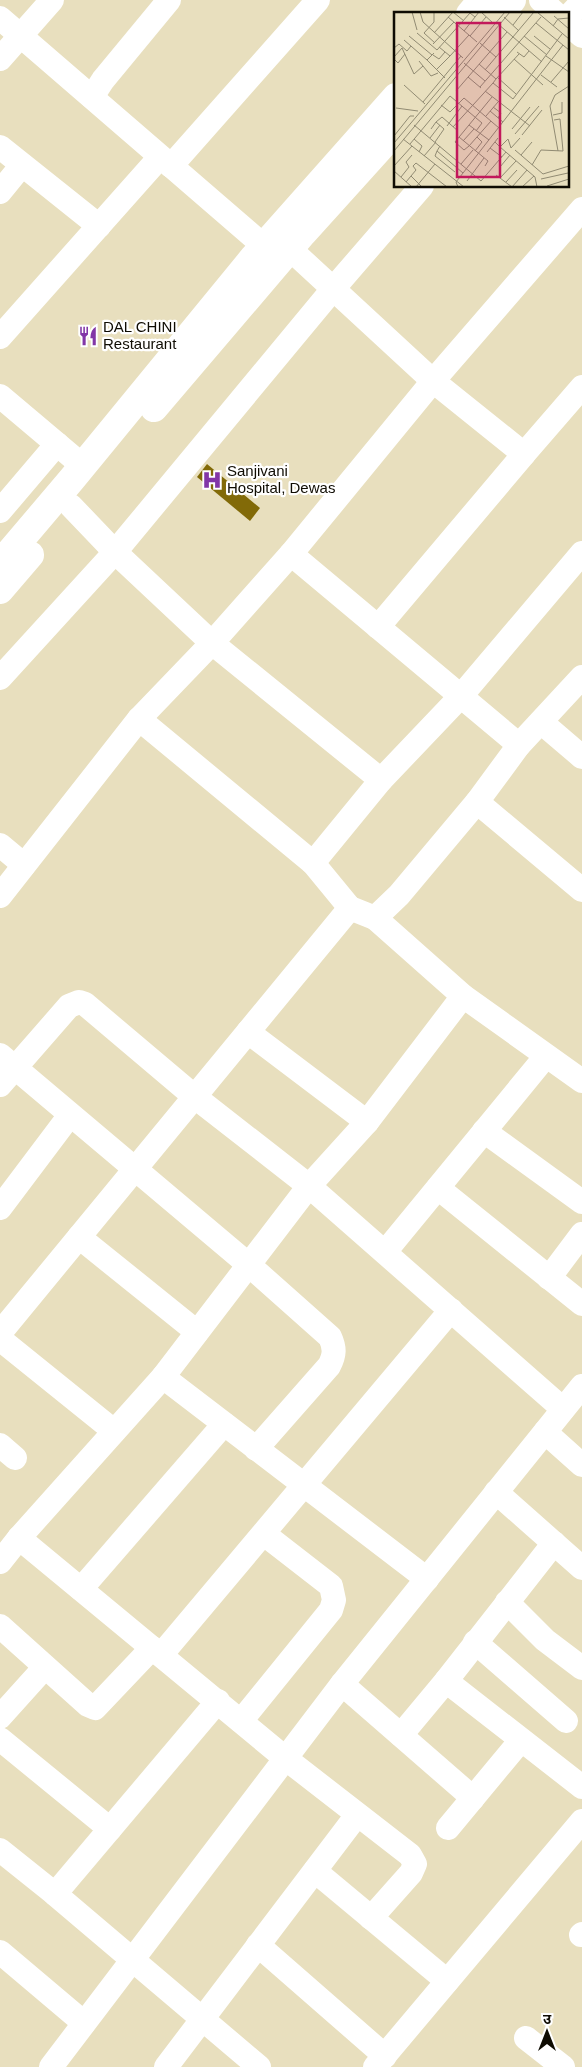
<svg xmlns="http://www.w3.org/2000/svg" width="582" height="2067" viewBox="0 0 582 2067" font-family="Helvetica,'Noto Sans Devanagari',sans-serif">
<rect width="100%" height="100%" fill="#e8dfbe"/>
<path fill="#826a08" d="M207,464L260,508L250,521L197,477Z"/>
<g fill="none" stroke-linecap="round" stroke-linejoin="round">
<g stroke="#fff" stroke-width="24">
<path d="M541,0L556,14"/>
<path d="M568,17L582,2"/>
<path d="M0,18L264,246"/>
<path d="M568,24L582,36"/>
<path d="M0,59L52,0"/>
<path d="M92,97L103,80L169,0"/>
<path d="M0,147L99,226"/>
<path d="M171,166L318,0"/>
<path d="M0,192L22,165"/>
<path d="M290,249L433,381L524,454L582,387"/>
<path d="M0,337L160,157"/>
<path d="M0,396L83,466"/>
<path d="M71,506L115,552L212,643L381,780"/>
<path d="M0,511L57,444"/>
<path d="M291,554L519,745L582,677"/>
<path d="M378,627L524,454"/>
<path d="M0,678L115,552L333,289L422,186"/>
<path d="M139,719L313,863L350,908"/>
<path d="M541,722L582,757"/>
<path d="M519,745L477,802L582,890"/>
<path d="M0,845L24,865"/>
<path d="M313,863L381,780L461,696L582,553"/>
<path d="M0,896L139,719L212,643L291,554L433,381L582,209"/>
<path d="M375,918L463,996L582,1081"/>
<path d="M248,1032L367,1122"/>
<path d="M0,1055L249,1265L330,1337C335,1348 335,1355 329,1366L256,1449"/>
<path d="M0,1085L69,1006L79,1002L85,1004L195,1097L309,1186L563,1409"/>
<path d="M484,1131L582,1202"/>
<path d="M438,1188L582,1304"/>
<path d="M0,1208L70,1115"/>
<path d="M79,1237L197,1332"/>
<path d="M385,1252L546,1056"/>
<path d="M549,1278L582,1234"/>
<path d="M0,1333L350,908L375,918L399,895L477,802"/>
<path d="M0,1339L114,1431"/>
<path d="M163,1377L427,1579"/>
<path d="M545,1432L582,1465"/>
<path d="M0,1445L15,1458"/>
<path d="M496,1492L582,1568"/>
<path d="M19,1538L285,1758L410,1855L415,1864L411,1873L371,1918"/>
<path d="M0,1562L19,1538L163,1377L309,1186L367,1122L463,996"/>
<path d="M81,1589L224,1424"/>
<path d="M507,1602L545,1640L582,1668"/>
<path d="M0,1626L88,1705L95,1708L152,1648"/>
<path d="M475,1642L566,1721"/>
<path d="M161,1655L451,1310"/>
<path d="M446,1681L582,1787"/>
<path d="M342,1684L473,1798"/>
<path d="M0,1717L45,1667"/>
<path d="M241,1721L331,1610L334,1600L331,1586L264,1534"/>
<path d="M401,1735L446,1681L554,1543"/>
<path d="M0,1739L110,1829"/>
<path d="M448,1828L521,1740"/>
<path d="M0,1850L55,1894L259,2067"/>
<path d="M315,1871L447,1981"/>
<path d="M55,1894L218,1701"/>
<path d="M581,1935L582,1934"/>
<path d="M258,1945L385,2056"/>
<path d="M0,1952L84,2023"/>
<path d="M526,2038L563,2067"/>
<path d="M51,2067L342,1684L582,1386"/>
<path d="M166,2067L357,1815"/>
<path d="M375,2067L582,1821"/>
</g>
<g stroke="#fff" stroke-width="28">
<path d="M470,14L482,0"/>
<path d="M499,14L512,0"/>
<path d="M154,408L303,233L396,130"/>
<path d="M0,564L72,479L254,257L396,97"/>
<path d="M0,590L30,555"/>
</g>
</g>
<defs>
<symbol id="restaurant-bare" viewBox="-9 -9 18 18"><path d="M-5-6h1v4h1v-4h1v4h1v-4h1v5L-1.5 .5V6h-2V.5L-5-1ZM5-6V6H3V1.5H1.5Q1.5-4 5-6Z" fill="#8236a7" stroke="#fff" stroke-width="2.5" paint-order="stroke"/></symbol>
<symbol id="hospital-bare" viewBox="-9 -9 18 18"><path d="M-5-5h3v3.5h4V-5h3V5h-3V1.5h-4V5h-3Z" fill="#8236a7" stroke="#fff" stroke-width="2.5" paint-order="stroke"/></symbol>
</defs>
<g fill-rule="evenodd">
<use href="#restaurant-bare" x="74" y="322" width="28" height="28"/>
<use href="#hospital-bare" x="198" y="466" width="28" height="28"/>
</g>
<g text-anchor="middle" stroke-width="4.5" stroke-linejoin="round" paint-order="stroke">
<g font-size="15" fill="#0f0c03" stroke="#fff" text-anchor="start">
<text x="103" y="332">DAL CHINI<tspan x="103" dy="17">Restaurant</tspan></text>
<text x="227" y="476">Sanjivani<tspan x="227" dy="17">Hospital, Dewas</tspan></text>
</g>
</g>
<g transform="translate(394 12)">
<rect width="175" height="175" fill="#e8dfbe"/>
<path fill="none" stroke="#918b73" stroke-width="1" d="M18,0L23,18M26,0L29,10L69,46M40,0V10L30,21L41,31M87,0L99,11M143,0L175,27M160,4L175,17M54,5L83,30M110,5L125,19M142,11L175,38M104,12L148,50M119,13L129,0M159,14L164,7L175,6M70,19L85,0M23,21L43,38L76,1L81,5M40,21L59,0L70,9M15,24L38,43L40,41M76,24L92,5M130,24L153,43M140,24L156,37M10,28L33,48L38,43M86,31L102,45L140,0M39,32L60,10M45,35L56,44L75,23M0,36L5,32L13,39L17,34M123,40L130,45L135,39M39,43L45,47L51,40M152,44L175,60M0,45L8,36L20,62L29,54M0,47L4,51L11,42M120,47L149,73M33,48L51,66M25,49L37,64L44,61M70,51L91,69M85,52L102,67L125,42M42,58L56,44M91,58L102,45M147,63L163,75M74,65L87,76M103,65L122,82M102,67L99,71L119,87L168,22M157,70L175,49M10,73L31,92M86,75L147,5M62,79L113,20M91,79L136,114M29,90L67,44M47,93L56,100L70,86L105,116M99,95L107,101L104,106M2,96L24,99M96,99L109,110M159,103L168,101V90M92,104L104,90M42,110L48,105L64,119M20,113L87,169L112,140M75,113L95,128M53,114L68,94M59,115L99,71M37,117L42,110L50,117L41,130M118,117L136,95M121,122L145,94M128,123L148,98M0,124L16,104H20M65,125L94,149L91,154M36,126L46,113M9,127L70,175M20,127L28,134L25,140M114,127L117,136L126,126M69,129L80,117M101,130L106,135L114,127M0,131L111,0M16,132L56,84L88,111L82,119M46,134L43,139L69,161M75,134L70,138L61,130L98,85M75,134L97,109M106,135L141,165L143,175M96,136L108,145M121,138L149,162L175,154M0,139L116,0M43,139L41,144L61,160M81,139L88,130L83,125M164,139L156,94L161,83L175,74M93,140L104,126M127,143L138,130M30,144L42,130M67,152L79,138M138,153L147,138L169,139L166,107L160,108M0,154L18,134M106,155L116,143M0,159L18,175M102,163L118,175M17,164L28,175M7,165L15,155L12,150L18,143M106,166L122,149M147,167L174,161M73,169L90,146M12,170L22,158L19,154L22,151L53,175M112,170L123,158M153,174L175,167M22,175L41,152M64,175L62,170L169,33M118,175L133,158M128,175L140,164"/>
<path fill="#c2185b" fill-opacity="0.15" stroke="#c2185b" stroke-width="2.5" d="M63,11H106V165H63Z"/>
<rect width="175" height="175" fill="none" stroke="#0f0c03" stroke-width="2.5"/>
</g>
<g transform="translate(547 2032)" stroke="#ffffff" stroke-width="4" paint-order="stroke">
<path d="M0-4L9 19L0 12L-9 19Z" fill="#0f0c03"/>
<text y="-8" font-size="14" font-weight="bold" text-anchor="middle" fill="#0f0c03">उ</text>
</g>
</svg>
